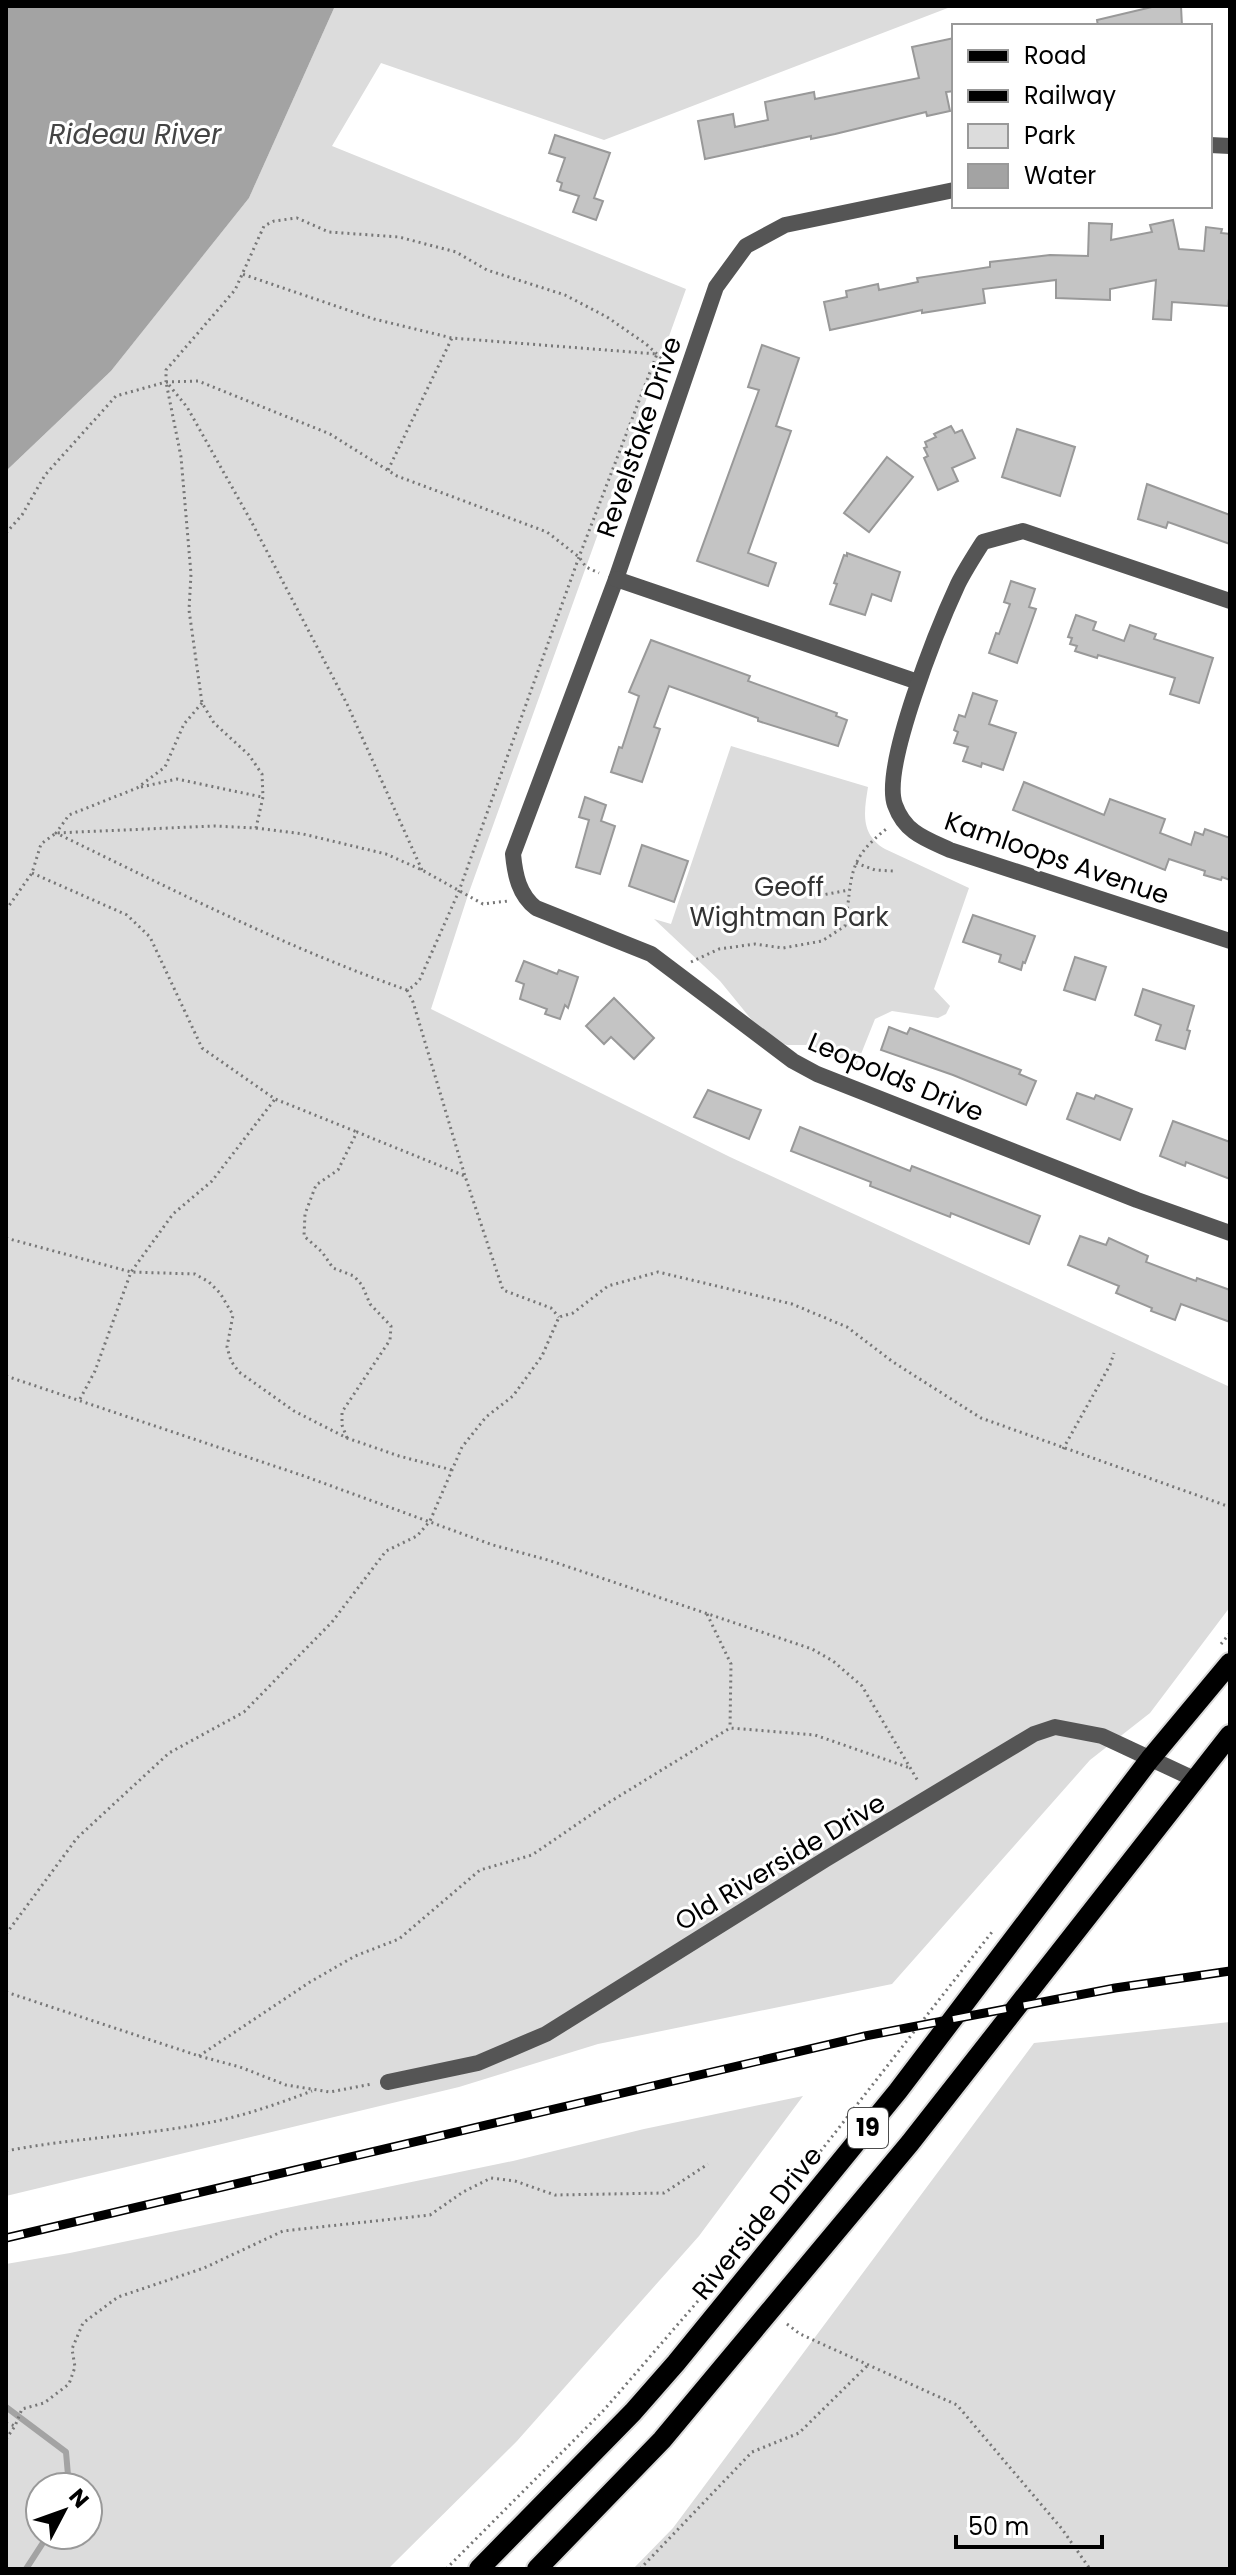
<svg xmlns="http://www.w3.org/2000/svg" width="1236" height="2575" viewBox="0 0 1236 2575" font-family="Poppins,sans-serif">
<rect width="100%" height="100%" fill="#fff"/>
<g fill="#dcdcdc" fill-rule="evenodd">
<path d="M335,6H953L604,140L381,63L332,146L686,289L468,895L431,1009L730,1157L1230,1387V1607L1150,1713L1090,1760L892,1984L598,2044L459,2087L6,2196V471L111,371L249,198Z"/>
<path d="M731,746L868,787C864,812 860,834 885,849L969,888L934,989L950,1006L946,1014L938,1018L892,1011L875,1019L857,1064L828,1055L807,1045H787L778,1042L751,1019L720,981L654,919L671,924Z"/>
<path d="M1230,2022V2569H633L673,2528L1034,2043Z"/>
<path d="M803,2096L699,2236L517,2441L388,2569H6V2264L70,2253L513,2161L644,2129ZM40,2487H88V2535H40Z"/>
</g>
<path fill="#a3a3a3" d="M6,6H335L249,198L111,371L6,471Z"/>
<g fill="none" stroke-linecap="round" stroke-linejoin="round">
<g stroke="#a3a3a3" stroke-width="6">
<path d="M6,2407L66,2452L69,2487"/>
<path d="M26,2569L48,2535"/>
</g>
</g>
<g fill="#c4c4c4" stroke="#999" stroke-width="2">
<path d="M1156,6H1181L1182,26H1098L1097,20Z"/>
<path d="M954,38V91L946,92L950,111L927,116L926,112L835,134L811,139V136L705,159L698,121L733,114L735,127L768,120L765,102L814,92L815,99L919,78L912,47Z"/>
<path d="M555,135L610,153L594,198L603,201L596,220L573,212L579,196L560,190L562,183L557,181L565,158L549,153Z"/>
<path d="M1173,220L1179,249L1204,251L1206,227L1222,229L1221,233L1230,234V292L1228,306L1172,302L1171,320L1153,319L1156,280L1110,289V300L1056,298V280L983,289L985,303L922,313V310L830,330L824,302L847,297L846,291L878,284L879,290L918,282L917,278L990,267V262L1050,255L1088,256L1089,223L1112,224L1111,240L1152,232L1150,225Z"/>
<path d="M762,345L799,358L776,426L791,431L748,553L776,563L768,586L697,561L759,390L748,387Z"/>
<path d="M951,426L955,433L962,430L975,458L952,468L958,481L938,490L924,458L928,456L924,448L927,447L925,442L936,437L934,434Z"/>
<path d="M1017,429L1075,447L1060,496L1002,477Z"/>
<path d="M887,457L913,477L869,532L844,513Z"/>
<path d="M1147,484L1230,515V544L1168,522L1166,528L1138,519Z"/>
<path d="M847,553L900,572L891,601L872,594L865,615L830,604L837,584L834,583L844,555L847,556Z"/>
<path d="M1011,581L1035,589L1029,607L1036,609L1017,663L989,653L996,633L999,634L1010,604L1004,602Z"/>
<path d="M1076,615L1096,622L1093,630L1124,641L1130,625L1156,634L1154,639L1213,658L1199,703L1170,694L1175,678L1098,655L1097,658L1075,651L1077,646L1070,644L1072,638L1068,637Z"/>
<path d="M651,640L750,676L748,681L837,713L836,716L847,720L838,746L758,721V718L669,686L654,727L660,729L642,782L611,772L619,747L622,748L639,696L629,692Z"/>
<path d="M973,693L997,701L989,724L1016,733L1003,770L982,763L981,767L963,761L968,747L954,743L958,732L954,730L959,715L965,717Z"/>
<path d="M1024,782L1104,815L1110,799L1165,819L1160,833L1191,845L1195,832L1203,835L1205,829L1230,838V880L1222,877L1221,880L1204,875L1205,871L1169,859L1165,870L1013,810Z"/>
<path d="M585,797L606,805L601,821L615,826L600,874L576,867L589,820L579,817Z"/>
<path d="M642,845L688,861L674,902L629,886Z"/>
<path d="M973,915L1035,936L1025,963L1023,962L1021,970L999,962L1001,955L963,942Z"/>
<path d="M1075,957L1106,967L1095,1000L1064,990Z"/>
<path d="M524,961L557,974L559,970L578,977L568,1008L565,1005L560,1019L545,1014L547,1009L520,999L524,984L516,981Z"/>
<path d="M1143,989L1194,1006L1187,1030L1190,1031L1185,1049L1156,1040L1161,1025L1135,1015Z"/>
<path d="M614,998L654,1038L634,1059L611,1037L604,1044L586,1026Z"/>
<path d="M889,1027L907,1034L910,1028L1021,1070L1019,1074L1036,1081L1026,1105L953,1075L881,1050Z"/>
<path d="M708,1090L761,1110L749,1139L694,1117Z"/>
<path d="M1077,1093L1094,1099L1096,1095L1132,1109L1120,1140L1067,1119Z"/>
<path d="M1173,1121L1230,1142V1179L1186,1162L1185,1166L1160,1156Z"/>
<path d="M800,1127L910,1171L912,1166L1040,1216L1029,1244L951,1213L950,1217L870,1186L871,1182L791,1151Z"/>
<path d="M1080,1236L1106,1245L1109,1238L1148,1256L1146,1262L1196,1281L1197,1278L1230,1290V1322L1181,1304L1175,1320L1151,1311L1152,1308L1116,1293L1119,1286L1068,1265Z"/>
</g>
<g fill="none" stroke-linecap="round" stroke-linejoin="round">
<defs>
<g id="primary">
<path d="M479,2569L633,2412L676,2363L898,2091L1150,1759L1230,1663"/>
<path d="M537,2569L662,2440L910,2143L1230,1735"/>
</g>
</defs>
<use href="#primary" stroke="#dbdbdb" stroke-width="24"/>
<g stroke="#777" stroke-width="3" stroke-dasharray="2 4" stroke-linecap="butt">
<path d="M166,382L198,381L330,434L397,476L547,532L579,557L586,567L599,573"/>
<path d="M169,385L187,407L251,521L347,704L422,870"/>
<path d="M388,470L452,338"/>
<path d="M6,533L22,515L45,475L116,396L166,382V370L235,290L264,226L274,221L297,218L329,232L399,237L456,252L487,270L565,295L607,317L646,344L670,366"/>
<path d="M202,703L184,724L165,767L137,788L69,815L56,833C169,888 287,948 407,990L414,986L420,979L459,891L579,557L657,354L452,338L374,319L242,274"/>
<path d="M141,787L177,779L262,797"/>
<path d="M256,828L303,834L386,854L422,870L483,904L508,901"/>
<path d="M856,863L875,870L893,871"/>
<path d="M32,873L127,915L150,937L202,1048L275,1099L357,1132"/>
<path d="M802,893L817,896L849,890"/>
<path d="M6,910L32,873L41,844L56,833L214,826L256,828L263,797L262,774L249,755L214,723L202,703L189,610L191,574L181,457L166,382"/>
<path d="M691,962L719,949L755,944L783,948L822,941L845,926C853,877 845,860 889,827"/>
<path d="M407,990L413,1002L465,1176"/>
<path d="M6,1238L131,1272L195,1274L209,1282L220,1293L233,1315L227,1347L231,1361L239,1372L294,1411L347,1438L399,1456L452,1470"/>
<path d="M6,1376L304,1476L493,1545L548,1560L812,1649L833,1661L862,1686L918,1781"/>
<path d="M80,1399L95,1371L131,1272L173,1214L212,1181L275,1099"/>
<path d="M347,1438L342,1425V1412L390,1340L391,1326L370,1304L362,1285L354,1276L333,1268L322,1252L304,1236L305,1214L316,1185L338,1170L357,1132L465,1176L503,1290L551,1308L559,1317"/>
<path d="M1063,1449L1110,1365L1114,1353"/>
<path d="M707,1614L731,1664L730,1728"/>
<path d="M1221,1644L1230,1633"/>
<path d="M6,1934L77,1838L169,1753L244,1712L332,1622L386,1551L417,1536L430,1521L462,1447L486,1417L513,1396L542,1356L559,1317L573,1313L608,1286L658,1272L792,1304L847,1327L893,1362L981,1418L1230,1507"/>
<path d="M6,1992L199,2056L240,2067L286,2085L330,2092L372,2084"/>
<path d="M199,2056L310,1982L355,1956L399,1939L480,1870L532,1855L608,1803L730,1728L815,1735L910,1768"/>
<path d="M6,2151C72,2138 141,2136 207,2123C244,2116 277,2104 312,2091"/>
<path d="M802,2175L992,1932"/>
<path d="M787,2324L800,2334L957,2405L1062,2529L1090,2569"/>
<path d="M6,2423L15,2426"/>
<path d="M6,2439L15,2426L22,2409L44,2403L69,2384L75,2367L72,2349L83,2323L118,2297L204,2268L283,2231L430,2215L463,2192L491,2178L515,2181L555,2195L664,2193L708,2164"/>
<path d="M446,2569L604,2410L698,2301"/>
<path d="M640,2569L752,2452L799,2433L869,2364"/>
</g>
<g stroke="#555" stroke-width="16">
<path d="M1210,145L1230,146"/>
<path d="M954,190L785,225L746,246L716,287L616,579L513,854C515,875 519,895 536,908L651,954L793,1061L817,1074L1137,1200L1230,1233"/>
<path d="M616,579L918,682"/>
<path d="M1230,601L1023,531L983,542C974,556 965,570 958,584C939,625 881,767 895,805C905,833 926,839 950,850L1230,941"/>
<path d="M388,2082L478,2063L546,2034L826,1859L1034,1734L1055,1727L1102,1736L1194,1779"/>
</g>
<use href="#primary" stroke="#000" stroke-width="20"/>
<defs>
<path id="rail" d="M6,2238L865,2036L1115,1988L1230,1971"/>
</defs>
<use href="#rail" stroke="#000" stroke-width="9"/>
<use href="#rail" stroke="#fff" stroke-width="6" stroke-dasharray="18" stroke-linecap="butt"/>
</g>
<g text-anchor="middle" stroke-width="6" stroke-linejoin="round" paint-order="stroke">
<rect fill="#fff" stroke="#4c4c4c" stroke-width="2" x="848" y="2108" width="40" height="40" rx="6"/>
<g font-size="24" font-weight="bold" fill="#000">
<text x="868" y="2136">19</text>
</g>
<g font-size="26" fill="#000" stroke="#fff">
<text transform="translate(639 437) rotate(-71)" y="9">Revelstoke Drive</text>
<text transform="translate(1057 858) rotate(19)" y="9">Kamloops Avenue</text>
<text transform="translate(896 1077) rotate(23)" y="9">Leopolds Drive</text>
<text transform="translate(780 1862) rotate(-31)" y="9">Old Riverside Drive</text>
<text transform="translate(757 2223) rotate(-51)" y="9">Riverside Drive</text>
</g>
<g font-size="26" fill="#333" stroke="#fff">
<text x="789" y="896">Geoff<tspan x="789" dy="30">Wightman Park</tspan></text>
</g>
<g font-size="28" font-style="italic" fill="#444" stroke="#fff">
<text x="135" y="144">Rideau River</text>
</g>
</g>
<rect width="1236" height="2575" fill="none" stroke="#000000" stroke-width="16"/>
<rect x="952" y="24" width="260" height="184" fill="#ffffff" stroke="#999999" stroke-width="2"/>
<rect x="968" y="50" width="40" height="12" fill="#000000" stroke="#999999" stroke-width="2"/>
<text x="1024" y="64" font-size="24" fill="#000000">Road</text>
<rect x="968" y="90" width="40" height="12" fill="#000000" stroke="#999999" stroke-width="2"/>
<text x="1024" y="104" font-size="24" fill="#000000">Railway</text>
<rect x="968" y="124" width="40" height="24" fill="#dcdcdc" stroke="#999999" stroke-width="2"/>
<text x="1024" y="144" font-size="24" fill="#000000">Park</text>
<rect x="968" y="164" width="40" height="24" fill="#a3a3a3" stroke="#999999" stroke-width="2"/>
<text x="1024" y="184" font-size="24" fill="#000000">Water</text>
<g transform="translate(64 2511) rotate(49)"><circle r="38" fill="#ffffff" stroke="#999999" stroke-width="2"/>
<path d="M0-6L14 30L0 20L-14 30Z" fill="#000000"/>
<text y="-12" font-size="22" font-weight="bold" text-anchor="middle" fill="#000000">N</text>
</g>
<path d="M956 2535v12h146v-12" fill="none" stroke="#000000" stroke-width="4"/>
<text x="968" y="2535" font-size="24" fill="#000000" stroke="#ffffff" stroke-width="6" paint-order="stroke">50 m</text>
</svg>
